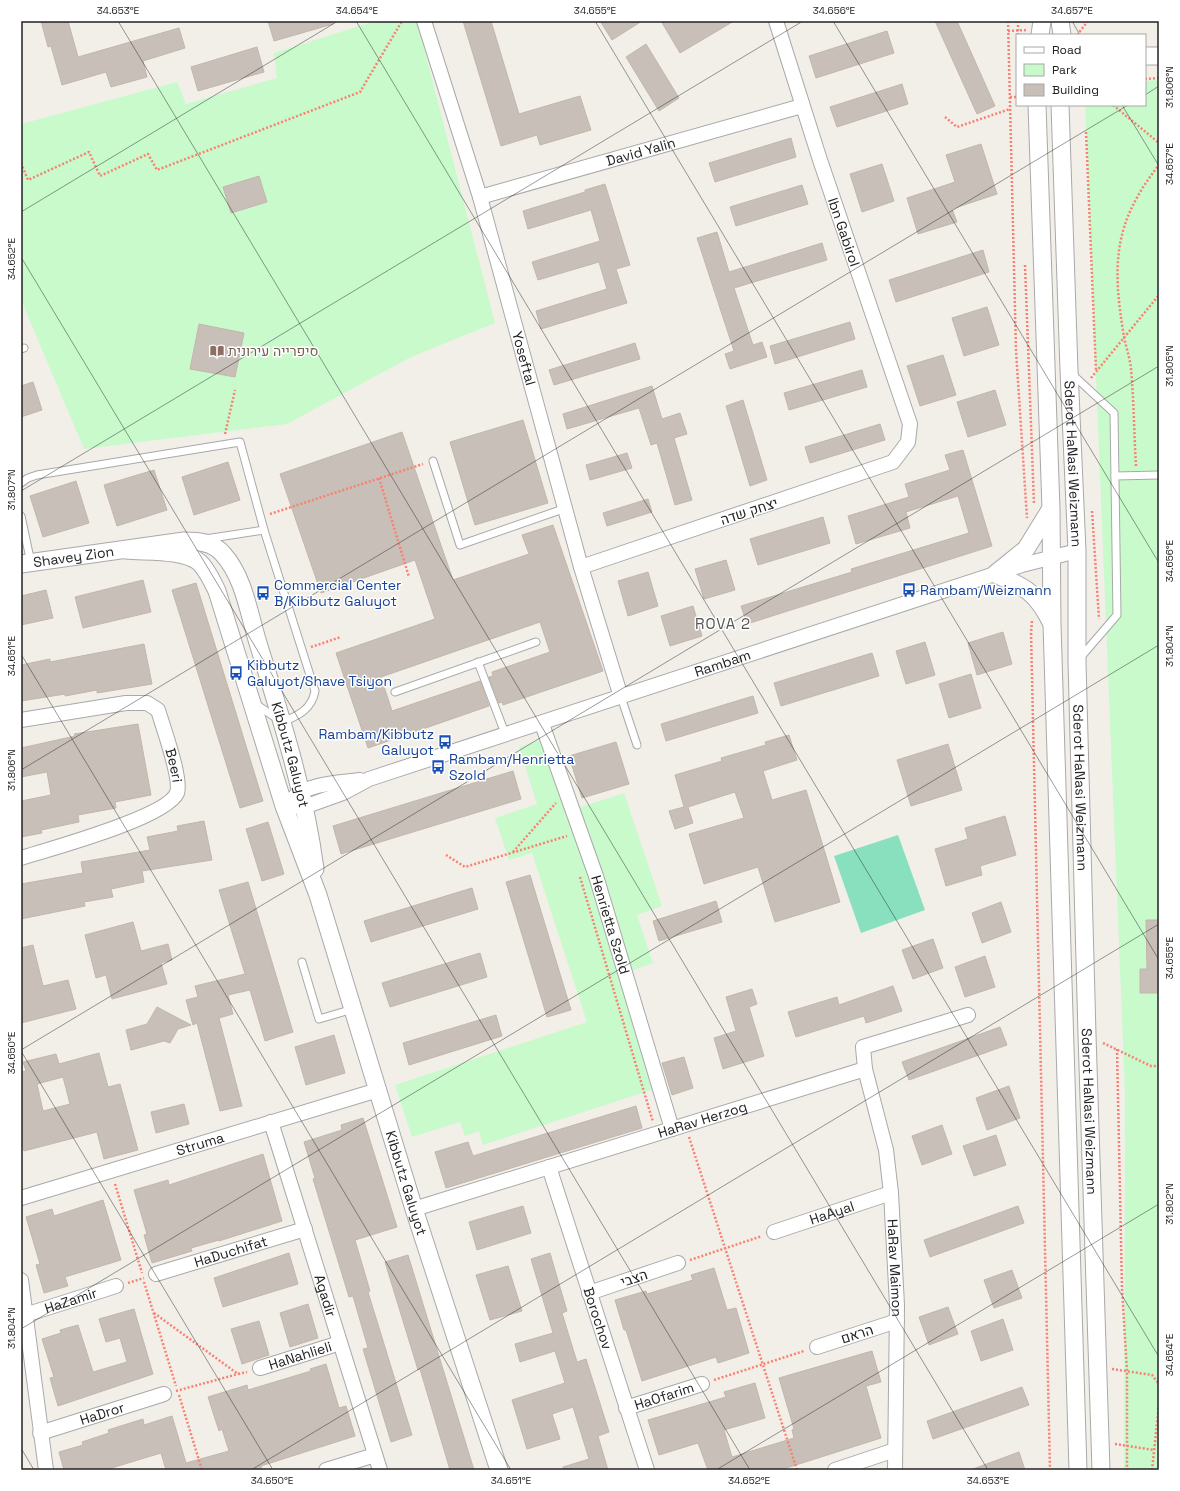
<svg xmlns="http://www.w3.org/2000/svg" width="1180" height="1491" viewBox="0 0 1180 1491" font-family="'Space Grotesk',Heebo,sans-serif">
<rect width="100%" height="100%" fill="#f2efe9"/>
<g fill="#c8facc">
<path d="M375,21H417L495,323L411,357L287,424L84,449L24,307L21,295V124L177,82L186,104L277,78L274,53Z"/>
<path d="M1159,80V1470H1124L1125,1093L1085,105H1145V81Z"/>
<path d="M544,739L657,1088L483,1145L479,1131L465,1136L460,1122L412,1137L395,1085L587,1022L532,853L509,860L495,818L537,804L519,747Z"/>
<path d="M624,793L662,906L637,915L653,963L631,971L578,808Z"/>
</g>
<path fill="#88e0be" d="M898,835L925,910L861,933L834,856Z"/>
<g fill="#c7bfb8" stroke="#c4b6ab" fill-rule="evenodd">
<path d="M41,21H68L78,57L179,28L185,48L143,61L147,77L111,87L106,72L62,85L51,46L48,47Z"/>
<path d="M268,21H332L333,24L274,41Z"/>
<path d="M463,21H491L519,114L580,96L591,130L540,145L537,135L501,146Z"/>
<path d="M600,21H642L612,40Z"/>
<path d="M661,21H734L680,53Z"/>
<path d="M935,21H957L995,106L977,114Z"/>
<path d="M887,31L894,53L816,78L809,56Z"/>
<path d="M646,44L679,98L659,111L626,57Z"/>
<path d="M257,47L264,72L198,91L191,67Z"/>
<path d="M902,84L908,104L837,127L830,107Z"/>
<path d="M791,138L796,157L715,182L709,163Z"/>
<path d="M981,144L997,194L952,209L957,222L918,234L907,198L955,182L946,155Z"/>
<path d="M882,164L894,201L862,212L850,174Z"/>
<path d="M259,176L267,202L231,213L223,187Z"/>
<path d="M605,184L630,265L616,269L627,303L541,329L536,311L607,289L599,262L538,280L532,262L600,241L591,210L528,229L523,211L585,192V190Z"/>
<path d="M802,185L808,204L736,226L730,207Z"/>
<path d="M717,232L729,272L822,243L827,260L734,288L753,345L762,342L767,357L730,369L725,354L734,351L697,238Z"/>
<path d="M983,250L989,272L896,302L889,280Z"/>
<path d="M987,307L999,345L964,356L952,318Z"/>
<path d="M850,322L855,339L775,364L770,346Z"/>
<path d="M199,324L244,333L235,377L190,369Z"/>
<path d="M635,343L640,359L554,385L549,370Z"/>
<path d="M943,355L956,395L920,406L907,366Z"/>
<path d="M862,370L867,387L789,410L784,393Z"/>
<path d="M33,382L42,410L21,417V386Z"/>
<path d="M652,386L662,419L680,413L687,434L674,438L692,500L675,505L657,443L651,445L639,408L567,429L563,414Z"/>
<path d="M995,390L1006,425L968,437L957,402Z"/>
<path d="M743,400L767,480L750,486L726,406Z"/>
<path d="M523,420L548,503L475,525L450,442Z"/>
<path d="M880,424L885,440L810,463L805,447Z"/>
<path d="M402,432L453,580L529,554L522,535L553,525L603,671L503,705L502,702L499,703L489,677L493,676L492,672L550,652L540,622L381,677L392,711L480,681L489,706L368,748L336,653L435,619L415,560L321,593L280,474Z"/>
<path d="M963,450L992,546L747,624L741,606L852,572L851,569L969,533L958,496L906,512L910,528L856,544L848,516L909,497L905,484L950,470L945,455Z"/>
<path d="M627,453L632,468L590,480L586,465Z"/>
<path d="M228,462L240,500L194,515L182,477Z"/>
<path d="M154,470L167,510L117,526L104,485Z"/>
<path d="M76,481L89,523L43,537L30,496Z"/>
<path d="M648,499L652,512L607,526L603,513Z"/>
<path d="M823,517L830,543L758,565L750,539Z"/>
<path d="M726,560L735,590L704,599L695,569Z"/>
<path d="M648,572L658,606L628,616L618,581Z"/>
<path d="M143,580L151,612L83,628L75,597Z"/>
<path d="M196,583L263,801L240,808L172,590Z"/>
<path d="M46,590L53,618L21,625V596Z"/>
<path d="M693,606L702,636L670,646L661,616Z"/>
<path d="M1003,632L1012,664L977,675L968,643Z"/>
<path d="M925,642L935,675L906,684L896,651Z"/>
<path d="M144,644L152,684L97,693V690L65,696V694L21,701V665L50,659V662Z"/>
<path d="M872,653L879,676L781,706L774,683Z"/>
<path d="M971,674L981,708L949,718L939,684Z"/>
<path d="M753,696L758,713L666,741L661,724Z"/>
<path d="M138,724L151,795L115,802L116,808L78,815L79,822L41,830L42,833L21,837V801L51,795L47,772L21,777V748L75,736L74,734Z"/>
<path d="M789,735L797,760L763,771L772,800L806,790L840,902L775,922L758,867L704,884L689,834L744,818L735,792L688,807L693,823L675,829L669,811L684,807L675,775L722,761L721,758L766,745L765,742Z"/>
<path d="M616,742L629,784L582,798L569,756Z"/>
<path d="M948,744L962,790L911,806L897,760Z"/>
<path d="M513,771L521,799L341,854L333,826Z"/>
<path d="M1005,816L1016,855L980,866L982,875L946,886L935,849L968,839L965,828Z"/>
<path d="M204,821L212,860L142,871L144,882L111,889L113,897L84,902L85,906L21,919V884L83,873L81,862L150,850L147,837L178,831L177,826Z"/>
<path d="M268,822L284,874L262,881L246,829Z"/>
<path d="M530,875L571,1010L547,1017L506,882Z"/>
<path d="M248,882L293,1032L265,1041L250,990L228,995L233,1014L219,1018L242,1106L220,1111L197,1023L193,1025L186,1000L198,997L195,986L245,974L219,890Z"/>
<path d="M472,888L478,909L371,942L364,921Z"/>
<path d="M716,901L722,922L659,941L653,921Z"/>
<path d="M1001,902L1011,932L982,943L972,913Z"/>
<path d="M1146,920H1159V993H1140V969H1147Z"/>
<path d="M133,922L141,951L168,944L172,960L161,963L167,984L112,999L106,975L96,978L85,935Z"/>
<path d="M933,939L943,968L913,979L902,950Z"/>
<path d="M33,945L43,986L68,980L76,1009L21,1023V948Z"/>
<path d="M480,953L487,977L390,1007L382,983Z"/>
<path d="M985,956L995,987L965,997L955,967Z"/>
<path d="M893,986L902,1011L866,1023L864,1016L796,1037L788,1012L837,997L839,1005Z"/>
<path d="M752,989L757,1004L749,1007L764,1056L723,1069L714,1038L736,1031L726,997Z"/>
<path d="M157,1007L191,1025L178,1029L170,1043L164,1041L131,1050L126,1030L147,1024Z"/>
<path d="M496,1015L502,1036L409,1065L403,1043Z"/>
<path d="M1000,1027L1007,1045L909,1080L902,1062Z"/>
<path d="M334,1035L345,1073L306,1085L295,1047Z"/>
<path d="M99,1053L108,1087L120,1084L138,1150L104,1159L97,1132L24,1151L21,1138V1072L26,1071L23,1062L56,1054L59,1064ZM63,1077L70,1104L43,1111L37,1084Z"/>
<path d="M684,1057L693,1088L672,1095L662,1063Z"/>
<path d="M1009,1086L1020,1118L987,1130L976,1098Z"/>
<path d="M184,1104L189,1124L156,1133L151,1112Z"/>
<path d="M636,1106L642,1128L446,1188L435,1152L468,1142L473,1156Z"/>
<path d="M363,1118L397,1227L355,1240L370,1291L368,1292L412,1435L391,1442L363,1349L368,1348L353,1296L349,1297L321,1205L313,1179L315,1178L304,1142L342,1130L341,1125Z"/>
<path d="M942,1125L952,1154L922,1165L912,1136Z"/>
<path d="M996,1135L1006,1165L974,1176L963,1146Z"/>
<path d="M263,1154L282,1221L219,1241V1240L191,1248L192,1251L152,1263L144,1235L147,1234L134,1190L168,1180L169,1185Z"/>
<path d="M103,1200L121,1260L65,1277L68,1286L44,1293L36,1265L40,1264L26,1217L52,1209L54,1216Z"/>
<path d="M523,1206L531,1233L477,1250L469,1222Z"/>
<path d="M1018,1206L1024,1223L930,1257L924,1240Z"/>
<path d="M289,1253L298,1284L223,1307L214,1278Z"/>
<path d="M550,1253L567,1311L562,1313L577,1362L586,1359L609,1432L598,1436L608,1470H563V1467L589,1459L573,1407L552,1414L560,1439L527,1449L512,1400L565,1383L555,1351L520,1362L515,1344L553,1333L531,1259Z"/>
<path d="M408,1255L446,1379L474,1470H450L420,1369L418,1370L385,1262Z"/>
<path d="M508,1266L522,1311L490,1320L476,1275Z"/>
<path d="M714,1268L727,1310L736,1308L749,1353L718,1363L716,1357L642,1381L626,1330H624L615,1300L646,1291L647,1294L693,1280L691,1275Z"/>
<path d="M1012,1270L1022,1298L994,1308L984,1280Z"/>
<path d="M308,1304L318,1338L290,1347L280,1313Z"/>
<path d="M948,1307L958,1334L929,1345L919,1317Z"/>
<path d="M134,1309L153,1374L58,1406L50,1378L54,1377L42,1339L61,1333L60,1330L78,1325L93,1372L127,1362L120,1338L106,1342L99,1319Z"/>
<path d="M1003,1319L1013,1350L981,1361L971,1331Z"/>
<path d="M259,1321L269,1355L242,1364L231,1329Z"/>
<path d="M872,1351L881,1382L866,1386L881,1438L780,1470H708L698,1443L659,1455L648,1420L726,1397L724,1392L755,1383L765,1418L724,1430L732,1457L794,1438L792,1430L794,1429L779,1378Z"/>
<path d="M326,1364L339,1408L346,1406L355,1436L261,1466L262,1470H166L161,1453L105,1470H64L59,1452L83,1445L82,1442L109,1433L108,1430L143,1419L144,1425L172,1416L186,1463L229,1451L222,1429L219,1431L208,1397L247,1385L248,1390L311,1371L310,1369Z"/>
<path d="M1022,1387L1029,1405L933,1439L927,1421Z"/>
<path d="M1019,1452L1025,1470H974L973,1469Z"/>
</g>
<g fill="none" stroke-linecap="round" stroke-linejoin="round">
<defs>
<g id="service">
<path d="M21,349L24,348"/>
<path d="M1071,373L1114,413L1117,615L1080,658"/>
<path d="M433,461L460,545L566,508"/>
<path d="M1115,476L1159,475"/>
<path d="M21,483L28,478L37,475L240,442L264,530L315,691C312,709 298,716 282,722L257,705"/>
<path d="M21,516L31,563"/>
<path d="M205,539L264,530"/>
<path d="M478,662L506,736"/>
<path d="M395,692L536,642"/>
<path d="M621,697L637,745"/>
<path d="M302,962L319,1019L353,1009"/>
</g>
<g id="minor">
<path id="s1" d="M424,21L480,197L581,567L621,697"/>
<path id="s2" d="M480,197L802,106"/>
<path d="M581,567L893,462L908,442L910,424L820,160L776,21"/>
<path id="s3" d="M21,720L126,703H147L158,710C163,727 182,779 177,793C166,818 49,849 21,858"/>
<path id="s4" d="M542,724L596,876L672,1129"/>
<path d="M293,798C309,783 339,783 360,780"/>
<path id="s5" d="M284,806L304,807L343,793L369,779L1022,565L1077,551"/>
<path id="s6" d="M865,1069L886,1150L891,1193L897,1305L895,1470"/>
<path id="s7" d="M271,1122L380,1470"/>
<path id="s8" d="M549,1167L647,1470"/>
<path id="s9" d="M21,1198L378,1090"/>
<path id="s10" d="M414,1209L865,1069L863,1047L968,1015"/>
<path id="s11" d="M774,1232L891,1193"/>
<path id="s12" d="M156,1274L305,1229"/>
<path d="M21,1280L46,1470"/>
<path d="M589,1293L678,1263"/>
<path id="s13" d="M25,1315L116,1286"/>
<path d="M817,1347L897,1321"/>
<path id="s14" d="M260,1368L340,1343"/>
<path id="s15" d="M626,1408L702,1384"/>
<path id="s16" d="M40,1433L164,1394"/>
<path d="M326,1470L375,1455"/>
<path d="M835,1470L895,1450"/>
</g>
<g id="tertiary">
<path d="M1060,21L1062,35"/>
<path d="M1040,35L1042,21"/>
<path d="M1145,56H1159"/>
<path d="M1037,105L1051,509L1052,624L1078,1470"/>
<path id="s17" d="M1060,105L1069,370L1077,551V662L1087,1035L1101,1470"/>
<path d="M1050,510L1026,549L995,574C1025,587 1036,592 1051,622"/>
<path id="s18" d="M126,550C146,552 183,549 199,562C207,569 212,581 217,591L284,806L318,895L414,1209L499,1470"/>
<path id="s19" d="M21,564L184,541C198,541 213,542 223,554C244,577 249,614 258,643C281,718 305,792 315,869"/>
</g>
</defs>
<use href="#service" stroke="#a9a9a9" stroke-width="9"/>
<use href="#minor" stroke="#a9a9a9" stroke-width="16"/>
<use href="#tertiary" stroke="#a9a9a9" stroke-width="19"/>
<g stroke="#fa8072" stroke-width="2.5" stroke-dasharray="2 2" stroke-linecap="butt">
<path d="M1008,21L1016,351L1027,518"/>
<path d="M1018,21V35"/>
<path d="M1008,31L1027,30"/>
<path d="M1077,35L1088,21"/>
<path d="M1145,79L1159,78"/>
<path d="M1010,97H1017"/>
<path d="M1113,105L1159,143"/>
<path d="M945,117L957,127L1010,109"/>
<path d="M1086,132L1096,371"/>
<path d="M21,163L28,180L89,152L100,176L148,154L157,170L360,92L402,21"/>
<path d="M1025,265L1034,504"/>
<path d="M1091,378L1159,295"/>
<path d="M225,434L235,390"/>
<path d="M1136,466C1134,434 1134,401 1131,369C1130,358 1126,347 1124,337C1112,265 1113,223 1159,165"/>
<path d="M379,478L409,577"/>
<path d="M1092,511L1099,619"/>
<path d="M270,514L423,464"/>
<path d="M1032,621L1031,633L1050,1470"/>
<path d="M311,647L341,637"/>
<path d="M513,852L556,803"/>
<path d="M446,855L465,867L567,836"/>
<path d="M580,877L653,1122"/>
<path d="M1103,1043L1151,1066H1159"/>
<path d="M1117,1049L1122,1288L1127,1371V1470"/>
<path d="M689,1137L797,1470"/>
<path d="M115,1184L142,1273"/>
<path d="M690,1260L762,1236"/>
<path d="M144,1282L176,1386"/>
<path d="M128,1283L144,1278"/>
<path d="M154,1313L238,1374L247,1372"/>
<path d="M1112,1369L1152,1375L1159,1384"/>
<path d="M714,1380L804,1351"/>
<path d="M176,1391L238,1374"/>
<path d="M179,1395L202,1470"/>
<path d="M1115,1444L1154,1450"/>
<path d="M1152,1470L1159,1405"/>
</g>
<use href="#service" stroke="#fff" stroke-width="7"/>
<use href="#minor" stroke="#fff" stroke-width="14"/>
<use href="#tertiary" stroke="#fff" stroke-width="17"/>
</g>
<path fill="none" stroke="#222" stroke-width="1" stroke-opacity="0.45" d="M118,21L988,1470M356,21L1159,1357M595,21L1159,960M833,21L1159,563M1072,21L1080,35M1145,95L1159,86M1122,105L1159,166M21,212L338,21M21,257L750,1470M21,491L803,21M21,654L511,1470M21,770L1128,105M21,1050L1159,366M21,1051L273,1470M21,1329L1159,645M21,1448L34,1470M251,1470L1159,924M716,1470L1159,1204"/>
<defs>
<symbol id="library-bare" viewBox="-9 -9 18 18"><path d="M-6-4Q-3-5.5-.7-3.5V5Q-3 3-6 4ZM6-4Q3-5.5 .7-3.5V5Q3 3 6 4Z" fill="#8d6e63" stroke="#fff" stroke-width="2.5" paint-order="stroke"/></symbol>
<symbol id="bus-bare" viewBox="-9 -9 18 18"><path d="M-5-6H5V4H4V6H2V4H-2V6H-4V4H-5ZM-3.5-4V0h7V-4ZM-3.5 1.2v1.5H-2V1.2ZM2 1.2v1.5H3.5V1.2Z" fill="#1a4fb4" stroke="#fff" stroke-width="2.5" paint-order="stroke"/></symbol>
</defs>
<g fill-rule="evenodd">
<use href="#library-bare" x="207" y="341" width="20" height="20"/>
<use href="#bus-bare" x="899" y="580" width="20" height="20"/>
<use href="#bus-bare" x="253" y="583" width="20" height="20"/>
<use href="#bus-bare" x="226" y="663" width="20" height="20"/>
<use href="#bus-bare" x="435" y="732" width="20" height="20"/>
<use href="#bus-bare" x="428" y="757" width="20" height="20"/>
</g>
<g text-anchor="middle" stroke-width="3" stroke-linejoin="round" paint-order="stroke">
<g font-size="14" fill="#222" stroke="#fff">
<text dy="5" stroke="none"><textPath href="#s2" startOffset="167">David Yalin</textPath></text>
<text transform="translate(844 232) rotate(71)" y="5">Ibn Gabirol</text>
<text dy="5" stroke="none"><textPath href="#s1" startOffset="352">Yoseftal</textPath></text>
<text dy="5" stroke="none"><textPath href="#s17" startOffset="359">Sderot HaNasi Weizmann</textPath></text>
<text transform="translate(749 511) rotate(-18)" y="5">יצחק שדה</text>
<text dy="5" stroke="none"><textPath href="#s19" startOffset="53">Shavey Zion</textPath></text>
<text dy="5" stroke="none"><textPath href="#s5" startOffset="463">Rambam</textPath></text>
<text dy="5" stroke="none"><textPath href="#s19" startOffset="420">Kibbutz Galuyot</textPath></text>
<text dy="5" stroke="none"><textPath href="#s3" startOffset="198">Beeri</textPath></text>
<text dy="5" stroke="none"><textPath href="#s17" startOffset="683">Sderot HaNasi Weizmann</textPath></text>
<text dy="5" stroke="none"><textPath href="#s4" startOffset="212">Henrietta Szold</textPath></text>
<text dy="5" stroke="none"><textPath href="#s17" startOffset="1007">Sderot HaNasi Weizmann</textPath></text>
<text dy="5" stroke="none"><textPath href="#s10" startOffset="302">HaRav Herzog</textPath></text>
<text dy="5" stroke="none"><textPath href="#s9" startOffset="187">Struma</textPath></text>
<text dy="5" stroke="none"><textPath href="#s18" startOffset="731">Kibbutz Galuyot</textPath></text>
<text dy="5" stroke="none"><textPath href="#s11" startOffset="61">HaAyal</textPath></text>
<text dy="5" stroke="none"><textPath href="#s12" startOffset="78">HaDuchifat</textPath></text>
<text dy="5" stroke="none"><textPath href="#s6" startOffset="202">HaRav Maimon</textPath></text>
<text transform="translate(634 1278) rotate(-18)" y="5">הצבי</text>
<text dy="5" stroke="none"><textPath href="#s7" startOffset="182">Agadir</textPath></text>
<text dy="5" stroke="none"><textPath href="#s13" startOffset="48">HaZamir</textPath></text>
<text dy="5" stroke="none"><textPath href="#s8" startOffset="159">Borochov</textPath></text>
<text transform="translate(857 1334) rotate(-18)" y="5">הראם</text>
<text dy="5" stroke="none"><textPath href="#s14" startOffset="42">HaNahlieli</textPath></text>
<text dy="5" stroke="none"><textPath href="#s15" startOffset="40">HaOfarim</textPath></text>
<text dy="5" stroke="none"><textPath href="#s16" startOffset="65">HaDror</textPath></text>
</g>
<g font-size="14" fill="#785e54" stroke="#fff" text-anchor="start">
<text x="228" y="356">סיפרייה עירונית</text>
</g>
<g font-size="14" fill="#164399" stroke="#fff" text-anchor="start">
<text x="274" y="590">Commercial Center<tspan x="274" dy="16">B/Kibbutz Galuyot</tspan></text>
<text x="920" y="595">Rambam/Weizmann</text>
<text x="247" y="670">Kibbutz<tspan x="247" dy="16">Galuyot/Shave Tsiyon</tspan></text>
<text x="434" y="739" text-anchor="end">Rambam/Kibbutz<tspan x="434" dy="16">Galuyot</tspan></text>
<text x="449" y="764">Rambam/Henrietta<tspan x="449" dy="16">Szold</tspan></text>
</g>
<g font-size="15" letter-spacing="1" fill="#555" stroke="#fff">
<text x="723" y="629">ROVA 2</text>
</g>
</g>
<rect width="1180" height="1491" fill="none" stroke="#ffffff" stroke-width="44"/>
<rect x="1016" y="34" width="130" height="72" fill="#ffffff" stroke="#a7a7a7"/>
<rect x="1024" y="47" width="20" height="6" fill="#ffffff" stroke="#a7a7a7"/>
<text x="1052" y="54" font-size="12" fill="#222222">Road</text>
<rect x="1024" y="64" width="20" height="12" fill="#c8facc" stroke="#a7a7a7"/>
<text x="1052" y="74" font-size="12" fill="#222222">Park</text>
<rect x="1024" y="84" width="20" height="12" fill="#c7bfb8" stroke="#a7a7a7"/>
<text x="1052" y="94" font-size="12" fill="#222222">Building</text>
<rect x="22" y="22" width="1136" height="1447" fill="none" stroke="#222" stroke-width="1.5"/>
<g font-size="10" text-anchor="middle" fill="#222">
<text x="118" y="14">34.653°E</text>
<text x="357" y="14">34.654°E</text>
<text x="595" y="14">34.655°E</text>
<text x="834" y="14">34.656°E</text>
<text x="1072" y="14">34.657°E</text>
<text transform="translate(1169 87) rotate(-90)" y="4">31.806°N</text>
<text transform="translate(1169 164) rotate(-90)" y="4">34.657°E</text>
<text transform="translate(11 259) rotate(-90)" y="4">34.652°E</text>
<text transform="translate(1169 366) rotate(-90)" y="4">31.805°N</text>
<text transform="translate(11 490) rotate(-90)" y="4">31.807°N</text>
<text transform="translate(1169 561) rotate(-90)" y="4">34.656°E</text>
<text transform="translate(1169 646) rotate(-90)" y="4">31.804°N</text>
<text transform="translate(11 656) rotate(-90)" y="4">34.651°E</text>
<text transform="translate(11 770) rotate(-90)" y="4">31.806°N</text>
<text transform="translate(1169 958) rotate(-90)" y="4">34.655°E</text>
<text transform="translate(11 1053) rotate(-90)" y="4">34.650°E</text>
<text transform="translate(1169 1204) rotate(-90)" y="4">31.802°N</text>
<text transform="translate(11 1328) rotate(-90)" y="4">31.804°N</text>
<text transform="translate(1169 1355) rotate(-90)" y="4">34.654°E</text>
<text x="272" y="1484">34.650°E</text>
<text x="511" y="1484">34.651°E</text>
<text x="749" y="1484">34.652°E</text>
<text x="988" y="1484">34.653°E</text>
</g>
</svg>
